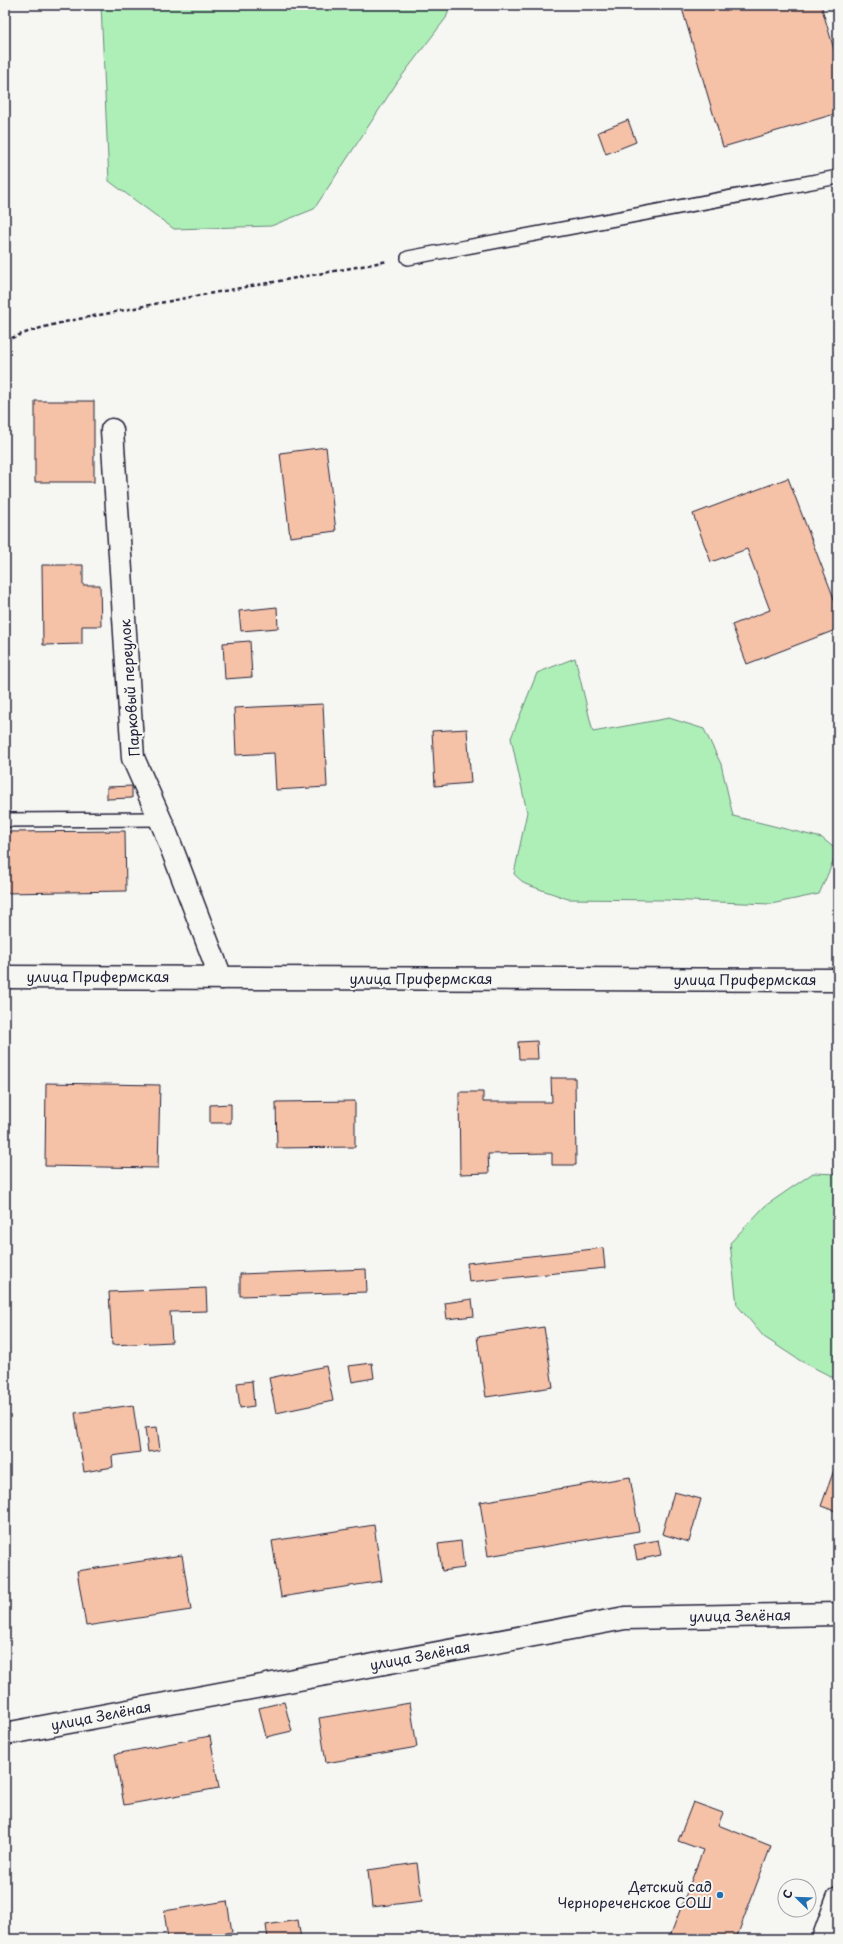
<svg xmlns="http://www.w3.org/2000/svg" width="843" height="1944" viewBox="0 0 843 1944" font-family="'Playpen Sans',sans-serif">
<rect width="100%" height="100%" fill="#f6f6f2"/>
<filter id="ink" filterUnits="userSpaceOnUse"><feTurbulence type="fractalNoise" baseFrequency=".025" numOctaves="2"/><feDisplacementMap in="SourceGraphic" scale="8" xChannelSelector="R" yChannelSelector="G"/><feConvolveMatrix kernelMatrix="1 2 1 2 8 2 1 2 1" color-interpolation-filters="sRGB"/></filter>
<g filter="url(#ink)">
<g fill="#aeefb8" stroke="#68887a">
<path d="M101,5H451L446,18L398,81L314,209L271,226L174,229L109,181Z"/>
<path d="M575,658L593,732L669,718L704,729L721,764L733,816L822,838L838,851L819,894L771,904L663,900L568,899L525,884L514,874L527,812L511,738L537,673Z"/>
<path d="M813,1173L838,1174V1380L799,1360L764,1337L737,1305L730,1243L765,1206Z"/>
</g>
<g fill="#f5c1a7" stroke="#22223b">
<path d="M681,5H821L838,63V113L723,147Z"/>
<path d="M628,120L636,142L606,154L598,132Z"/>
<rect x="35" y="401" width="59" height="81"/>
<path d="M326,447L336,531L290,537L280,453Z"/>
<path d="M788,478L838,609V629L747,664L732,625L770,610L747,549L711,562L693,514Z"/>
<path d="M42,565H83V585H100L101,626H82V644L43,645Z"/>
<path d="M277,607L278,628L241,631L239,611Z"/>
<path d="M250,641L252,677L225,679L223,643Z"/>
<path d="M323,704L327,787L276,790L274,753L236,755L234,708Z"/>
<path d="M467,729L471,783L435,786L432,731Z"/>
<path d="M132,786V798L107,799V787Z"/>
<path d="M125,831L126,891L5,893V832Z"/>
<path d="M537,1041L538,1059H519L518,1042Z"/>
<path d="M551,1078H575L576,1165H552V1153L488,1154L489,1173L460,1174L459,1092H483V1102H552Z"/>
<path d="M46,1083L160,1085L158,1168L45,1166Z"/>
<path d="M355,1101V1147L277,1148L276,1102Z"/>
<path d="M231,1104V1123H210V1105Z"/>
<path d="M603,1248L605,1268L469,1282L467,1263Z"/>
<path d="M366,1269L367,1292L240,1296V1274Z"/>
<path d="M206,1288L207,1311L170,1312L172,1342L112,1345L109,1292Z"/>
<path d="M472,1299L474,1316L447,1319L445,1303Z"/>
<path d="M544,1327L553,1387L486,1397L477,1337Z"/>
<path d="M372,1363L374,1378L352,1382L349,1366Z"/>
<path d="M326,1366L333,1401L276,1413L269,1378Z"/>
<path d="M252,1381L254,1406L240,1408L237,1383Z"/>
<path d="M133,1405L140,1452L112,1456L113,1467L84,1472L75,1413Z"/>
<path d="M157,1427L160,1450L148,1452L145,1428Z"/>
<path d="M838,1459V1512L821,1506Z"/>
<path d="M630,1477L639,1531L488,1556L480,1502Z"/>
<path d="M674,1492L701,1499L689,1542L662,1534Z"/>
<path d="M374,1525L382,1581L281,1597L272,1541Z"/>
<path d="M658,1540L661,1555L637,1560L634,1545Z"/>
<path d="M461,1541L464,1568L442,1571L438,1544Z"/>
<path d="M838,1545V1562L832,1560Z"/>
<path d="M182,1555L191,1610L86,1626L77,1571Z"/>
<path d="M284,1702L292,1731L266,1737L259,1708Z"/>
<path d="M410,1703L417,1747L326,1763L319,1718Z"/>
<path d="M210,1736L219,1788L124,1805L115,1754Z"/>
<path d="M693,1802L723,1813L718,1825L771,1846L736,1939H669L703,1850L678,1841Z"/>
<path d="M417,1863L422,1901L372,1907L368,1870Z"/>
<path d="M227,1901L232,1932L187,1939H168L164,1911Z"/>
<path d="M298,1920L301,1939H268L266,1925Z"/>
</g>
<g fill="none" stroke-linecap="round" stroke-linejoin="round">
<defs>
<g id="service">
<path d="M408,258L838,177"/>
<path d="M5,820L160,819"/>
</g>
<g id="minor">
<path d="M112,430L133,758L164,828L221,978"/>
<path d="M5,977L838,980"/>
<path d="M5,1734L625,1618L838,1614"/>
<path d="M823,1939L838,1898"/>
</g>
</defs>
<use href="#service" stroke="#22223b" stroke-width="16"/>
<use href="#minor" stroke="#22223b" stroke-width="25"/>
<path stroke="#22223b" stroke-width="2.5" stroke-dasharray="4 3" stroke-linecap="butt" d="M5,341C42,324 86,318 125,310C212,292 300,278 388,261"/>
<use href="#service" stroke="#f6f6f2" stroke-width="13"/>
<use href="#minor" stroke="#f6f6f2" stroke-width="22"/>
</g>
</g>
<circle fill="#1f6fb2" stroke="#f6f6f2" stroke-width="1.5" cx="720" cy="1895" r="4"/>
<g text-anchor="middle" stroke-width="4" stroke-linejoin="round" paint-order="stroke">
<g font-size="14" fill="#22223b" stroke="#f6f6f2">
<text transform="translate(130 688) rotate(-94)" y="5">Парковый переулок</text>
<text x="98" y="982">улица Прифермская</text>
<text x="421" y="984">улица Прифермская</text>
<text x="745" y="985">улица Прифермская</text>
<text transform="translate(740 1616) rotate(-1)" y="5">улица Зелёная</text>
<text transform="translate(420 1656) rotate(-11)" y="5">улица Зелёная</text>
<text transform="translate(101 1716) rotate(-11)" y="5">улица Зелёная</text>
</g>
<g font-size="14" fill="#22223b" stroke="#f6f6f2" text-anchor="end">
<text x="712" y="1892">Детский сад<tspan x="712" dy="16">Чернореченское СОШ</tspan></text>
</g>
</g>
<rect width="843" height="1944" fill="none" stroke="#f6f6f2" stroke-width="20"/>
<rect x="10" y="10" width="823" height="1924" fill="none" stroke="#22223b" stroke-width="1.5" filter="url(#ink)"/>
<g transform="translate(797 1898) rotate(293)"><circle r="19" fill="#f6f6f2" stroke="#a1a1a9"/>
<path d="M0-3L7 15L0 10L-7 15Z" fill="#1f6fb2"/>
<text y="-6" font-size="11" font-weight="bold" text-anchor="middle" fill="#22223b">С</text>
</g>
</svg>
